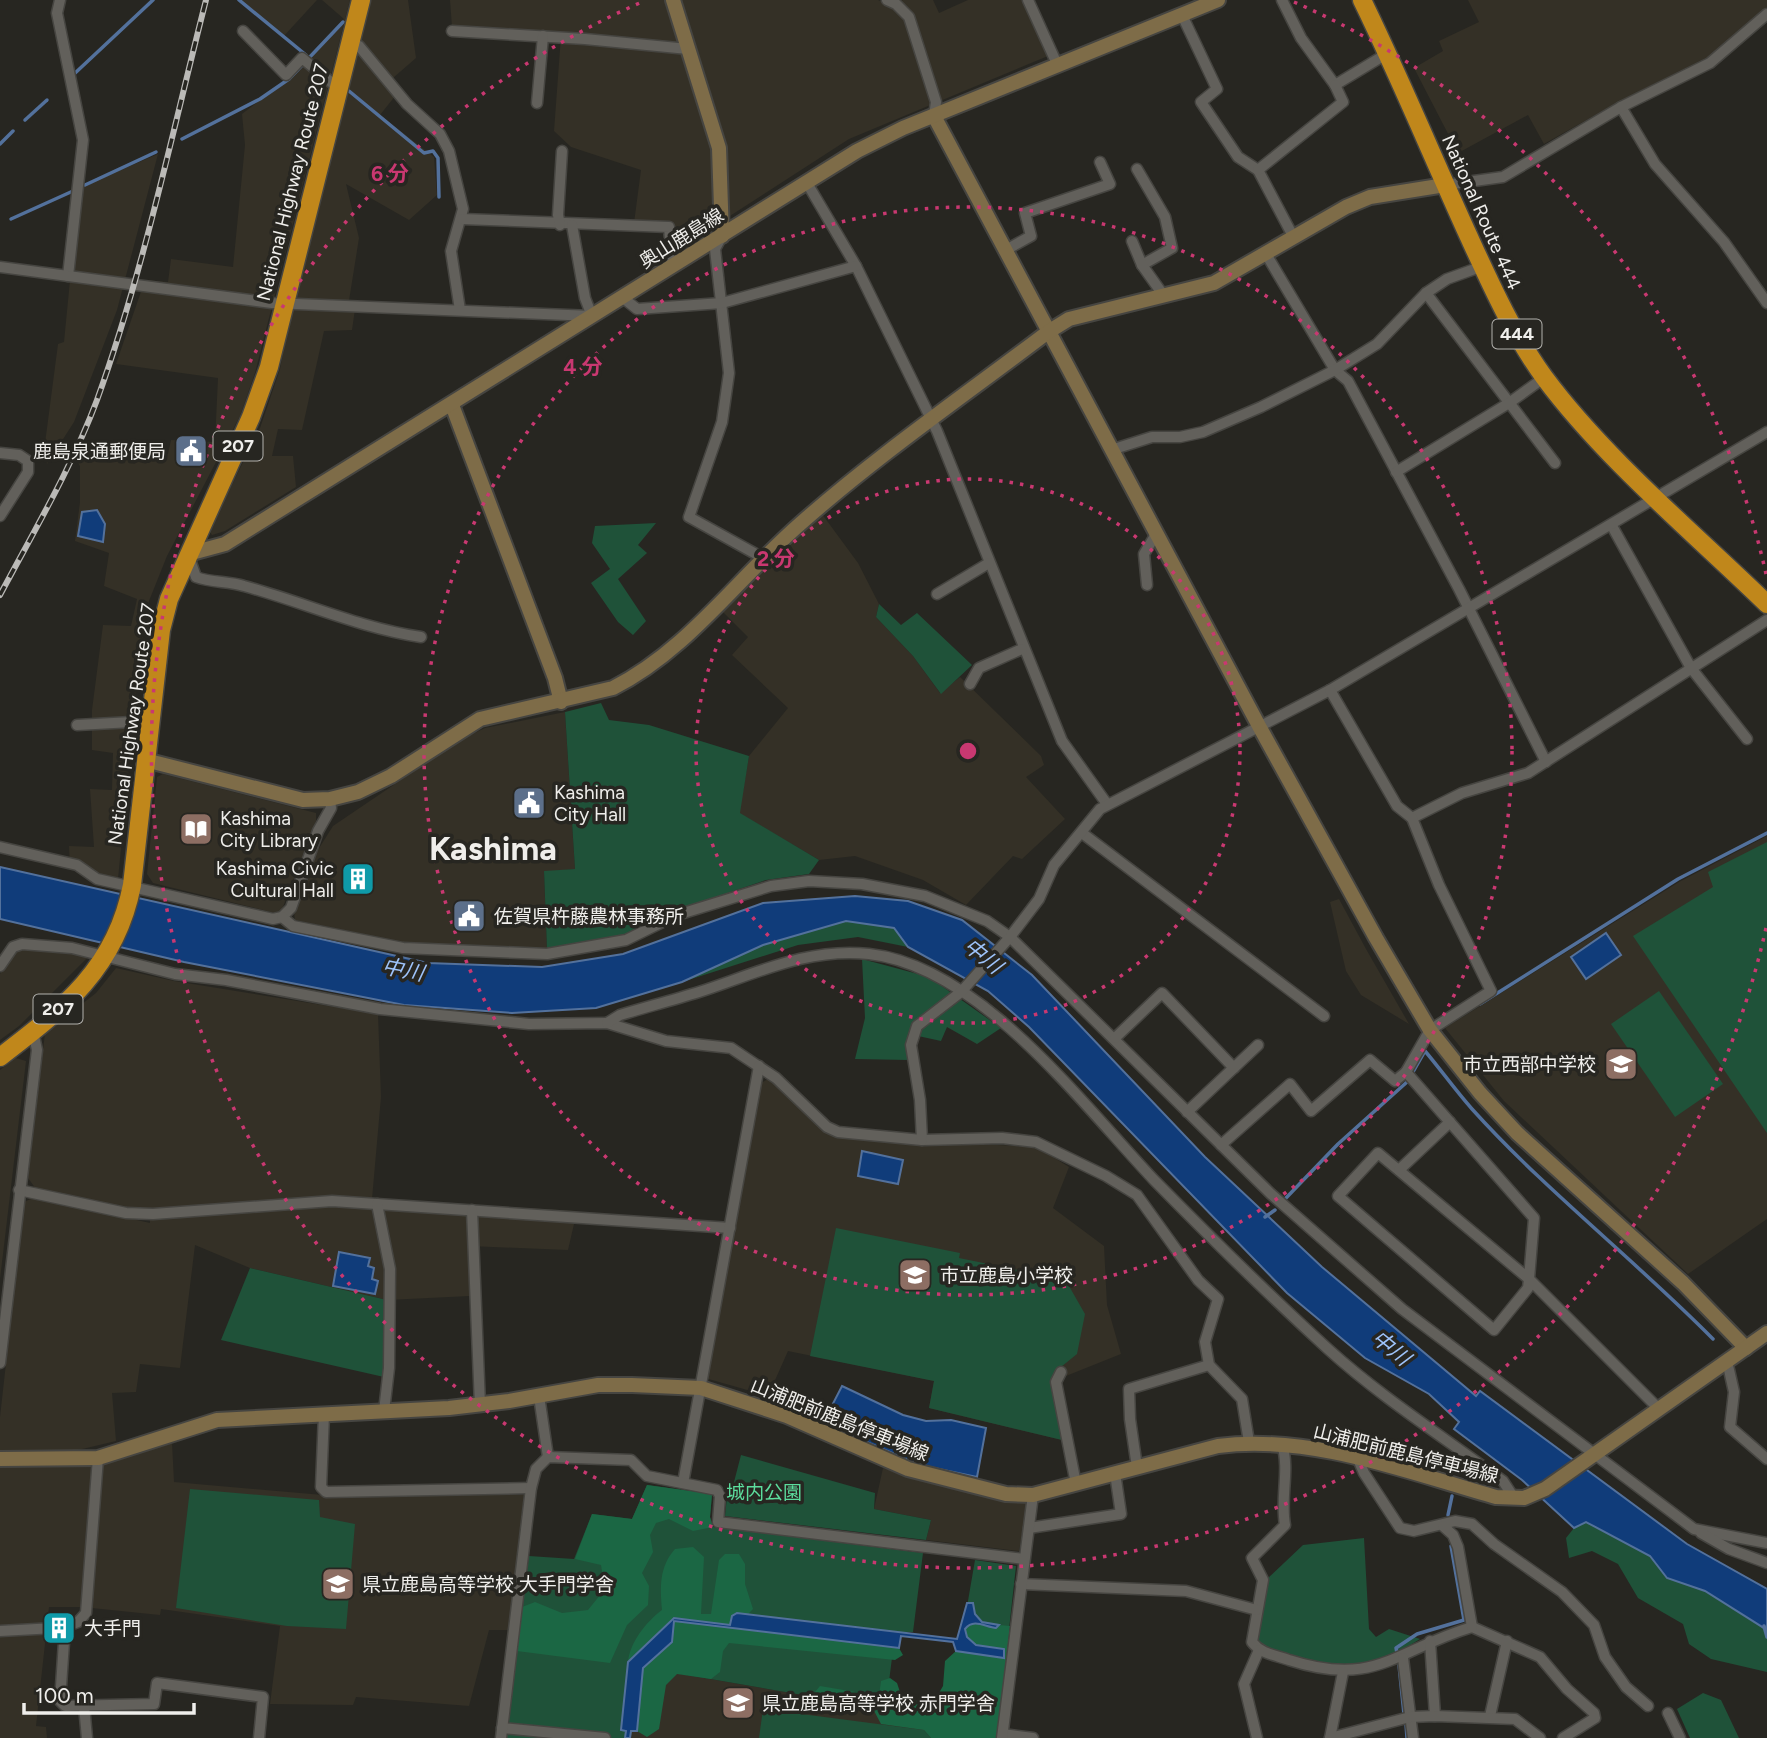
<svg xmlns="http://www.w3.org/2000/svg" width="1767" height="1738" viewBox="0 0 1767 1738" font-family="Figtree,'Noto Sans JP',sans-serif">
<rect width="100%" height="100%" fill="#272621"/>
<g fill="#343026">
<path d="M237,0H317L283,37Z"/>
<path d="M322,0H350L255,373L240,416L167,556L149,601L140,654L118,879L70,867L69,846L94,847L90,789L112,790L113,753L92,750V710L103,625L131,626L137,599L104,586L109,553L75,541L80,502V466L76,460L86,446L168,454L171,440L215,442L218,378L116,364L145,280L168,282L171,259L233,267L245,145L242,114L289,78L344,19Z"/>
<path d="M369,0H408L416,58L393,78L400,90L380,115L434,157L437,195L409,220L346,184L359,238L348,307L355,309L352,330L324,331L302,430L278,429L272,456H293L296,487L225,531L212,535L209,531L260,428L280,369L296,284Z"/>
<path d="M450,0H878L889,5L903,0H933L939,13L968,0H1022L1048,56L849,139L674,252L672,224L634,223L641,170L571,147L554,131L561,36L452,27Z"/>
<path d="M1468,0H1767V7L1714,54L1613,105L1544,144L1528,115L1458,153L1414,68L1443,51L1439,41L1479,22Z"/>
<path d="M158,154L117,310L74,422L47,464L44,451L58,344L64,342L79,188Z"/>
<path d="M822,514L858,563L879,604L876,617L913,656L940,693L960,677L1041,756L1044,765L1026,777L1065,819L1022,859L1013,856L966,905L923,880L855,856L819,860L739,813L749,756L788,708L732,655L748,637L720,609Z"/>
<path d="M565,712L575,869L544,872L547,950L405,943L295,920L294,912L316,853L333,826L460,740L485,728Z"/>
<path d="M163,774L316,813V821L281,912L275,913L153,883L147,874L157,777Z"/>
<path d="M1767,836V1219L1688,1274L1504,1101L1445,1028L1679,882Z"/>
<path d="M1339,899L1366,949L1409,1024L1361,995L1346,971L1330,902Z"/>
<path d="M24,939L87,958L19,1026L0,1040V974Z"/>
<path d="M116,968L174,981L378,1014L381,1097L372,1199L577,1211L568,1250L470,1246V1296L387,1300L250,1268L195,1245L180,1368L140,1364L136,1392L112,1393L116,1441L74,1451L0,1453V1417L24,1202L35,1197L150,1223V1211L130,1210L36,1189L28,1178L45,1033L96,993Z"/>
<path d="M16,1058L26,1061L0,1279V1070Z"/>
<path d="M768,1079L828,1133L839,1137L1037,1147L1069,1167L1053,1208L1104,1246L1107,1305L1121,1354L1051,1382L1062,1440L929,1408L934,1381L788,1351L768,1396L705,1378L761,1083Z"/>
<path d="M172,1443L174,1482L323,1495H524L509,1630H489L469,1706L356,1697L353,1705L270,1704L280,1626L161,1609L160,1615L82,1607H49L36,1726L46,1727L47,1738H0V1466L91,1467Z"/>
<path d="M883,1468L953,1489L1028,1500L1019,1551L926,1540L931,1520L874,1509Z"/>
<path d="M635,1666L872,1707L944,1738H629Z"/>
</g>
<g fill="#1f5239">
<path d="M656,523L638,545L647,553L618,579L646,621L633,635L618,622L591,583L610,569L592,543L595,526Z"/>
<path d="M879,604L901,625L917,613L972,665L941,694L913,656L876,617Z"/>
<path d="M601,703L609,720L649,725L749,756L740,813L819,860L809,874L766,880L674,911L625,936L547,950L544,871L575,869L565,712Z"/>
<path d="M1767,842V1133L1633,936L1713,887L1708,872Z"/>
<path d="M846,921L894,928L908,947L858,937L798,945L682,982L763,945Z"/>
<path d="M862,959L929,977L1001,1028L977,1044L947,1027L941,1041L909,1034V1060L855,1059L865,1018Z"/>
<path d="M1659,991L1723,1084L1675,1117L1611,1024Z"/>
<path d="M836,1228L960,1253L959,1258L1057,1278L1069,1286L1085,1314L1077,1354L1056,1371L1051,1382L1062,1440L929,1408L934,1381L810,1356Z"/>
<path d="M250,1268L387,1300L384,1377L221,1340Z"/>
<path d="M741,1455L875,1493L874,1509L931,1520L926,1540L725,1516L728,1487L734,1482Z"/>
<path d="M647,1485L712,1494L710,1517L713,1527L923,1553L913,1632H900L898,1658H892L887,1697L950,1706L975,1560L1016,1566L997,1738L872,1707L635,1666L629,1738H506L529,1556L574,1559L592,1514L632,1519Z"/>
<path d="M190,1489L319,1500L320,1517L355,1524L346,1629L287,1626L176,1608Z"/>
<path d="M1586,1522L1650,1556L1667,1578L1705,1591L1767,1630V1672L1711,1659L1689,1644L1683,1624L1638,1598L1618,1564L1592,1551L1569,1558L1566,1538L1574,1528Z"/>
<path d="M1364,1538L1369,1629L1376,1637L1389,1629L1420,1639C1375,1668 1340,1673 1290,1657C1277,1653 1264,1651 1256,1640L1265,1581L1303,1545Z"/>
<path d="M1703,1693L1721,1700L1739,1738H1690L1677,1709Z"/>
<path d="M763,1709L924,1730L931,1738H759Z"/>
</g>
<g fill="#1b6744">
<path d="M647,1485L712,1494L710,1517L713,1527L693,1531L669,1519L656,1523L650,1535L653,1552L642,1573L649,1586L648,1605L627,1625L610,1663L517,1651L522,1607L535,1602L562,1613L588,1610L605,1589L601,1565L575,1559L592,1514L632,1519Z"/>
<path d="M693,1547L704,1557L701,1614H711L719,1560L725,1554H739L745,1564V1584L753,1609L748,1614L737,1613L732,1616L730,1625L674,1618L628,1662C630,1642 646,1622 662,1610C660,1587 659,1567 675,1549Z"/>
<path d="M674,1621L899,1648L903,1655L895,1660L729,1643L723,1651L720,1672L711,1679L677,1674L666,1685L659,1729L647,1737L637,1731L643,1668L671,1642Z"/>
<path d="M975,1622L995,1628L999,1625L1010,1626L997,1738H931L924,1730L881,1724L872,1707L818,1698L815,1692L820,1686L879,1696L881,1681L890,1678L897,1683L901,1695L918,1701L936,1698L943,1686L945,1661L956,1651L1004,1658V1649L976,1645L967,1637L965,1629Z"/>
</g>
<g fill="#103c7a" stroke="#53719c" stroke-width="2">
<path d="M97,510L105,524L103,542L78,536L82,512Z"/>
<path d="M0,867L428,963L542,967L623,954L763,903L855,896L908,901L962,920L1032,975L1205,1157L1322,1267L1476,1396L1480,1391L1687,1544L1767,1589V1630L1705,1591L1667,1578L1650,1556L1586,1522L1574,1528L1522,1480L1454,1429L1459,1422L1429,1394L1365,1358L1287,1293L1029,1027L988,991L908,947L894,928L846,921L763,945L682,982L596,1008L512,1013L404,1005L184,962L0,919Z"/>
<path d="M1606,933L1621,955L1586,979L1571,957Z"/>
<path d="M862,1151L903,1160L898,1184L858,1176Z"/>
<path d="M339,1252L370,1258L368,1266L374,1268L372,1279L378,1281L375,1294L333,1286Z"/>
<path d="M842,1386L903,1415L926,1421L951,1420L986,1428L977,1477L920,1465L823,1423Z"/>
<path d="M967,1603H973L975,1614L982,1622L999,1625L996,1628C985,1627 974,1618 965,1629L967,1637L976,1645L1004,1649V1658L956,1651L953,1642L901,1636L899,1648L674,1621L672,1642L643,1668L637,1731H631L630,1738H625L626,1731L621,1730L628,1662L674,1618L730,1625L732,1616L737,1613L957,1639Z"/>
</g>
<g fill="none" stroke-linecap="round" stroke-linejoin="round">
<g stroke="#53719c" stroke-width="3.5">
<path d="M239,0L306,55"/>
<path d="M73,75L153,0"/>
<path d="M349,91L424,153L433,151L438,158L439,197"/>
<path d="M25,120L47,100"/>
<path d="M182,139L260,99L289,79L343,22"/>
<path d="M0,144L13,131"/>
<path d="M85,185L156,152"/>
<path d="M11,219L73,191"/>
<path d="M1480,1004L1678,879L1767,833"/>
<path d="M1413,1072L1425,1051C1441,1070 1456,1091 1472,1109C1546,1191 1635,1260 1713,1339"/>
<path d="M1286,1198L1338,1144L1407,1082"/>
<path d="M1265,1217L1275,1210"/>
<path d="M1463,1473L1473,1462"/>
<path d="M1448,1515L1452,1496"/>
<path d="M1764,1626L1767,1637"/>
<path d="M1397,1653L1396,1648L1417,1634L1464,1620L1451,1546"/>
<path d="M1399,1665L1404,1714"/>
<path d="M1406,1724L1407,1738"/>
</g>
<defs>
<g id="street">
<path d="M60,0L57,13L83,140L68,276"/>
<path d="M887,0L896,4L909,17L936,102L934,116"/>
<path d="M1028,0L1057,64"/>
<path d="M1282,0L1301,38L1335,85L1388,53"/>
<path d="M1182,15L1217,89L1201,102L1238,157L1258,170L1294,238"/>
<path d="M243,31L286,75L302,58L338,88"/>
<path d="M452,31L585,39L688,49"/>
<path d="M350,43L359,46L407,104L440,134L449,151L463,209L451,251L460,310"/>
<path d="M537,103L543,36"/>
<path d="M1621,107L1655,164L1724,242L1767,303"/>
<path d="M1137,169L1165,217L1172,248L1142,265"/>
<path d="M1258,170L1343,102L1335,85"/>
<path d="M807,183L856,266L937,431L1062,741L1107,804"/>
<path d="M1445,185L1503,177L1621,107L1710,63L1767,14"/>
<path d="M462,219L669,227L672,266"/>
<path d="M560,225L558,215L562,151"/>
<path d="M722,236L715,249L729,373L722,422L689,517L763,558"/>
<path d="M1132,241L1142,265L1164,296"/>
<path d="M1004,251L1031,236L1025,213L1110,184L1100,162"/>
<path d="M1266,254L1335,370L1348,381L1459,589L1546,762"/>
<path d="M0,267L272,303L592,316L585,298L572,225"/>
<path d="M1426,293L1555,463"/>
<path d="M622,297L637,309L722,303L856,266"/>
<path d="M220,441V453L232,460"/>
<path d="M1111,450L1152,437H1180L1203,432L1261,407L1335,370L1377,344L1426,293L1447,279L1483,266"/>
<path d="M0,453L19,455L28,461V472L0,516"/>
<path d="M1396,472L1509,403L1545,377"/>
<path d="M1612,526L1691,668L1747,739"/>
<path d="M189,557L196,577C212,583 228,581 244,586C303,602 360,628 421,637"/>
<path d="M1147,585L1144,554L1156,534"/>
<path d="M937,594L989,563"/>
<path d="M970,684L979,668L1022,649"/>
<path d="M77,725L150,721"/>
<path d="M1412,818L1462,793L1528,773L1767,620"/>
<path d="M1082,833L1324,1016"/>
<path d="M0,847L77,865L97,879L273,919L282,917L291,908L318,831L331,808L330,799"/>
<path d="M282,917L293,926L403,948L547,954L626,940L677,915L771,886L809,881L862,884L925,896L987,921L1010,937L1271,1194L1402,1309L1694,1529L1767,1543"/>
<path d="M0,966L13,947L22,944L72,948L175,974L226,980L380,1009L529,1024L607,1023L666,1041L731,1048L776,1078L827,1127L838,1132L922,1140L1002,1138L1036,1142L1106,1176L1137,1195L1198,1280L1218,1299L1205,1342L1209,1365L1242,1399L1249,1442"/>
<path d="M607,1023L620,1015C647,1007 673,1000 699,992C755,974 808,947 869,954C980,966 1082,1104 1155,1181C1211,1238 1269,1295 1328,1349C1382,1398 1445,1438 1503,1481L1514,1498"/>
<path d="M1115,1038L1162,993L1234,1068"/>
<path d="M1406,1072L1534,1218L1529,1279L1528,1288L1494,1330L1338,1196L1378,1153L1529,1279L1659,1409"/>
<path d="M1187,1112L1258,1045"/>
<path d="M922,1140L920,1100L911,1045L917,1026L961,992L1010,937L1039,899L1054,865L1100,809L1330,690L1767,432"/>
<path d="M1221,1145L1290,1084L1311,1111L1370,1060L1395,1081L1406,1072L1430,1030L1491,991L1439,885L1412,818L1397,806L1330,690"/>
<path d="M1399,1170L1450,1122"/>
<path d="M19,1190L126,1213L153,1214L332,1201L730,1228"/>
<path d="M377,1204L390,1269L389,1368L384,1411"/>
<path d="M472,1210L480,1405"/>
<path d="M1727,1361L1734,1392L1730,1427L1767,1459"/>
<path d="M0,1363L37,1050L33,1031"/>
<path d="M1061,1372L1056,1382L1076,1484"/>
<path d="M539,1396L548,1457"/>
<path d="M324,1414L321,1487L326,1492L531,1488"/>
<path d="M1282,1444C1290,1470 1280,1498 1285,1525L1252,1558L1263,1580L1252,1642C1261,1654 1275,1655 1289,1660C1376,1688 1395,1650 1472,1627L1540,1657L1567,1689L1594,1713L1595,1718L1563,1738"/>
<path d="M1358,1459L1364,1473L1400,1528L1414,1531L1455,1521L1472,1524L1494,1544L1562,1592L1594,1625L1605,1657L1626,1687L1648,1706"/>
<path d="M1137,1467L1130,1419L1129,1389L1209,1365"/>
<path d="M683,1483L759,1066"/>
<path d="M1443,1526L1453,1535L1458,1547L1472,1627"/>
<path d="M1029,1528L1121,1514L1115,1473"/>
<path d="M1701,1533L1729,1549L1767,1563"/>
<path d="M1021,1584L1186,1591L1257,1610"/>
<path d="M65,1627L60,1701L65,1706L154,1704L157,1683L263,1697L259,1738"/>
<path d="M62,1628L78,1622L86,1613L98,1458"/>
<path d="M0,1631L55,1628"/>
<path d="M1430,1641L1435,1716"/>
<path d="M1403,1658L1413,1738"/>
<path d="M84,1706L87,1738"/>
<path d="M1668,1713L1680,1738"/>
<path d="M1490,1716L1507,1641"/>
<path d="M502,1728L605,1738"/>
<path d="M1003,1734L1033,1738"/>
<path d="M501,1738L531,1488L536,1469L548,1457L631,1460L647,1476L717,1490L720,1496L718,1522L1024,1559"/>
<path d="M1002,1738L1033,1495"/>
<path d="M1257,1738L1244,1684L1259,1650"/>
<path d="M1330,1738L1410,1717L1435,1716L1515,1719L1540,1738"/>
<path d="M1330,1738L1343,1672"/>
</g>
<g id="secondary">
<path d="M673,0L719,148L722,236"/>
<path d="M934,116L1259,726L1376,938L1430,1030L1480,1093L1517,1133L1683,1283L1746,1348"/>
<path d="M452,405L555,678L561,702"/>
<path d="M188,554L225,544L857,151L903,128L1218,0"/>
<path d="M145,760L303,800L330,799L358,792L391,776L480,719L613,688C687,651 738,578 800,524C878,455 965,395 1048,332L1069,319L1214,283L1346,207L1370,197L1445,185"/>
<path d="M0,1459L98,1458L217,1420L449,1408L509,1401L598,1385H632L701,1388L787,1416L908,1469L1006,1494L1033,1495L1218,1446C1312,1434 1407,1472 1496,1497L1524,1498L1545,1489L1767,1333"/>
</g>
<g id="highway">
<path d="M1362,0C1400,78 1433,158 1469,237C1491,285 1513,334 1544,377C1604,458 1694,533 1767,604"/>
<path d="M0,1057C64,1008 116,968 132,885L161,630L169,599L251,417L269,367L361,0"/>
</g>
</defs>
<use href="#street" stroke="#464541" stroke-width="13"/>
<use href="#secondary" stroke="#464541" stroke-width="18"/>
<use href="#highway" stroke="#464541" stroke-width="21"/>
<use href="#street" stroke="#62605b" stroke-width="10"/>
<use href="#secondary" stroke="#7e6c48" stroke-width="14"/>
<use href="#highway" stroke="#c0871b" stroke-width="18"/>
<defs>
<path id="rail" d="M0,595C34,531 72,467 97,400C144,270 172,133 206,0"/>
</defs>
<use href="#rail" stroke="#bbbab7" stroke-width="6"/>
<use href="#rail" stroke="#272621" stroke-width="3.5" stroke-dasharray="10" stroke-linecap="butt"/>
</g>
<g fill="none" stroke="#c93871" stroke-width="3.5" stroke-dasharray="3.5 7">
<circle cx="968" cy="751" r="272"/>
<circle cx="968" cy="751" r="544"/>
<path d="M1766 928A817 817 0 1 1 642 2M1294 2A817 817 0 0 1 1766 574"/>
</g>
<defs>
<symbol id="civic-square" viewBox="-11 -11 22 22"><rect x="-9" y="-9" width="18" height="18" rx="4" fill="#5c6f8a" stroke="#272621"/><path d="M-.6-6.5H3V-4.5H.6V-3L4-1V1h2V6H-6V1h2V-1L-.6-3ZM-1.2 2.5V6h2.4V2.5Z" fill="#fff"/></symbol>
<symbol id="library-square" viewBox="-11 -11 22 22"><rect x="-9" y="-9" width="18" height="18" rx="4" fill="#8d6e63" stroke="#272621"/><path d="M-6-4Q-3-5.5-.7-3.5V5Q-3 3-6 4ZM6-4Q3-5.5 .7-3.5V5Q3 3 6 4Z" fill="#fff"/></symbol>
<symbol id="building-square" viewBox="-11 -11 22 22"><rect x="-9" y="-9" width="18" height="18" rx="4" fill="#0f9aa8" stroke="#272621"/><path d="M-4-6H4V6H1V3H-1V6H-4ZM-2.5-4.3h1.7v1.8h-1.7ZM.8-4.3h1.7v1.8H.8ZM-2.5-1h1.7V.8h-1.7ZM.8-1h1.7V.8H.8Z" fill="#fff"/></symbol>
<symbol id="school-square" viewBox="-11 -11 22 22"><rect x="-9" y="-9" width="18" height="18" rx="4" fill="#8d6e63" stroke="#272621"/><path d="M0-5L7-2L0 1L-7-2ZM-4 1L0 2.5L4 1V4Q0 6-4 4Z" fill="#fff"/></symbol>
</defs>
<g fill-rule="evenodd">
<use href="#civic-square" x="172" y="432" width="38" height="38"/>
<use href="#civic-square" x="510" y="784" width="38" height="38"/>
<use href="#library-square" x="177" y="810" width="38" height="38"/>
<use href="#building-square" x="339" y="860" width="38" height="38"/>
<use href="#civic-square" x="450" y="897" width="38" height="38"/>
<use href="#school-square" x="1602" y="1045" width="38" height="38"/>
<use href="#school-square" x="896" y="1256" width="38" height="38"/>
<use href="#school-square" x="319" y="1565" width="38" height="38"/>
<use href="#building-square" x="40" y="1609" width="38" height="38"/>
<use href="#school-square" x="719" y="1684" width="38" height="38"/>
</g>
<g text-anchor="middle" stroke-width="7" stroke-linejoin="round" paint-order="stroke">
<g fill="#272621" stroke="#b3b2ae" stroke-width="2">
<rect x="1492.5" y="319.5" width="49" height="29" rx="5"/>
<rect x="213.5" y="431.5" width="49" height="29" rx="5"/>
<rect x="33.5" y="994.5" width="49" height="29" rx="5"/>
</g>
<g font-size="18" font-weight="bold" fill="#efeeeb">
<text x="1517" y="340">444</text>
<text x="238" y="452">207</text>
<text x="58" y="1015">207</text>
</g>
<g font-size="19" fill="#efeeeb" stroke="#272621">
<text transform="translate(292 182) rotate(-76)" y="7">National Highway Route 207</text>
<text transform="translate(1482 212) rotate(66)" y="7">National Route 444</text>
<text transform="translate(681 238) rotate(-32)" y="7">奥山鹿島線</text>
<text transform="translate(131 724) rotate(-82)" y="7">National Highway Route 207</text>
<text transform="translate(840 1419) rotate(22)" y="7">山浦肥前鹿島停車場線</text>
<text transform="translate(1406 1453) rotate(14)" y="7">山浦肥前鹿島停車場線</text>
</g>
<g font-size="19" fill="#efeeeb" stroke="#272621" text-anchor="start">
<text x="166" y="458" text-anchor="end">鹿島泉通郵便局</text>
<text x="554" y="799">Kashima<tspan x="554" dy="22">City Hall</tspan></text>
<text x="220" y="825">Kashima<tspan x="220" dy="22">City Library</tspan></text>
<text x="334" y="875" text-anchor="end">Kashima Civic<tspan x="334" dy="22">Cultural Hall</tspan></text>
<text x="494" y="923">佐賀県杵藤農林事務所</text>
<text x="1596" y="1071" text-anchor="end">市立西部中学校</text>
<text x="940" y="1282">市立鹿島小学校</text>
<text x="362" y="1591">県立鹿島高等学校 大手門学舎</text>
<text x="84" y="1635">大手門</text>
<text x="762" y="1710">県立鹿島高等学校 赤門学舎</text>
</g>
<g font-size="19" fill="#5cdd9d" stroke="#272621">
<text x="764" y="1499">城内公園</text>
</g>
<g font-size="21" font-style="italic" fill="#9ec3fa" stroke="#272621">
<text transform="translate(983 956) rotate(39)" y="7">中川</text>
<text transform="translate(403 970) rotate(11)" y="7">中川</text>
<text transform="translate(1391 1348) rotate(39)" y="7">中川</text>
</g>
<g font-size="33" font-weight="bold" fill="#efeeeb" stroke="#272621">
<text x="493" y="860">Kashima</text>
</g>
</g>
<circle cx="968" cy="751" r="10" fill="#c93871" stroke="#272621" stroke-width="3.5"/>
<g font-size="21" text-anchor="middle" font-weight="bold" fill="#c93871" stroke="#272621" stroke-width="7" stroke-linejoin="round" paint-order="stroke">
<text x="390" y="181">6 分</text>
<text x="583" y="374">4 分</text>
<text x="776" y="566">2 分</text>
</g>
<path d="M24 1703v10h170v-10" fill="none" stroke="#efeeeb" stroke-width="3.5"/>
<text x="35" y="1703" font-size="21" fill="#efeeeb" stroke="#272621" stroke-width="5" paint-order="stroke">100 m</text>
</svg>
